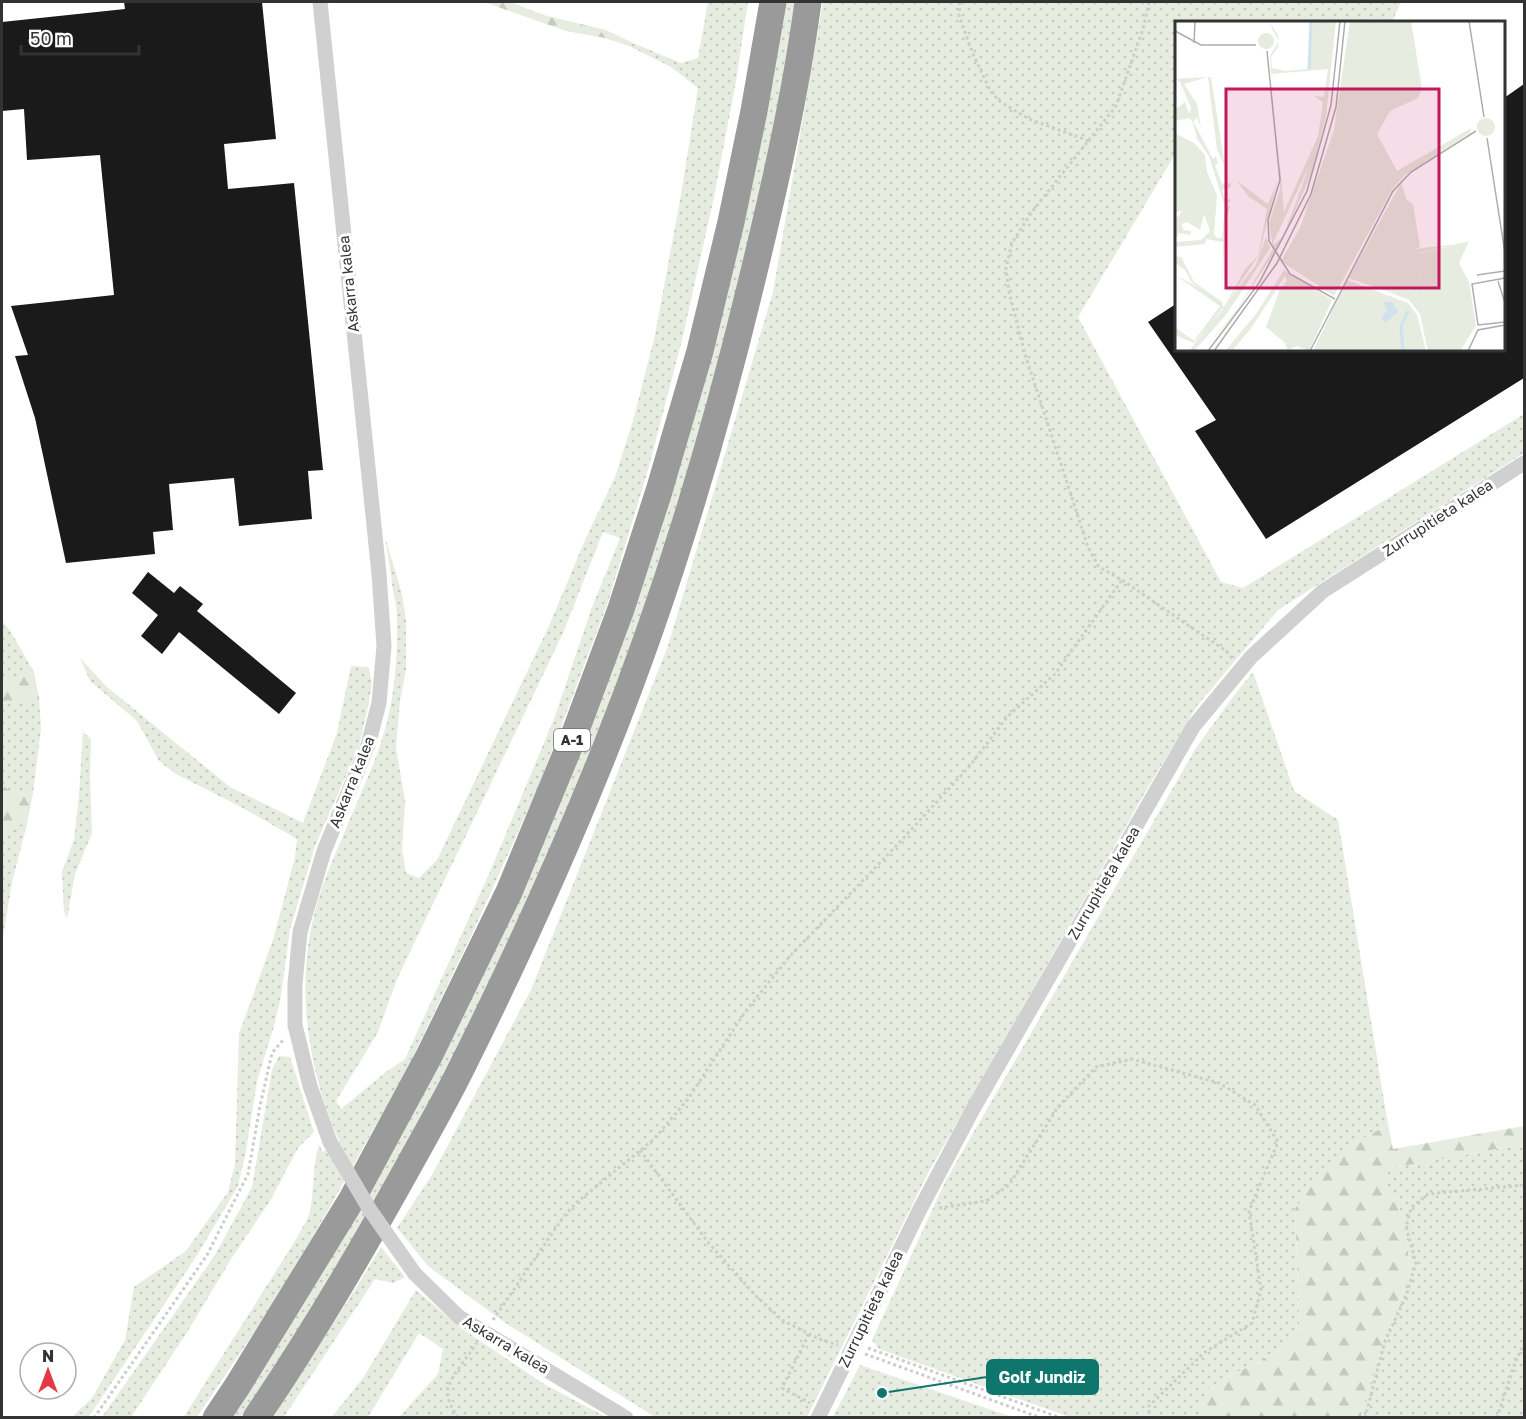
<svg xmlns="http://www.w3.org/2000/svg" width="1526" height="1419" viewBox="0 0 1526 1419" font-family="'Golos Text',sans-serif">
<defs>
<pattern id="grass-dots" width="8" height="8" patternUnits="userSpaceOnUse" patternTransform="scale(1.5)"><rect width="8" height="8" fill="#e6ecdf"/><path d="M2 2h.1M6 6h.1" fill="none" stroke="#c6cbc0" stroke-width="1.8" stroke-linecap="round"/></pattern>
<pattern id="forest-firs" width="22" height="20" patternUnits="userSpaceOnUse" patternTransform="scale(1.5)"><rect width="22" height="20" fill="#e6ecdf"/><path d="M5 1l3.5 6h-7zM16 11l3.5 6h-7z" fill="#c6cbc0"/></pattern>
</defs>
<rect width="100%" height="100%" fill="#fff"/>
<g fill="url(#grass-dots)" fill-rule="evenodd">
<path d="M708,2H748L736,81L714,197L682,340L648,470L607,605L539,785L472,934L405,1073L327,1212L275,1301L197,1417L183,1418L295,1241C300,1231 308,1221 310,1211C314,1196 313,1154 320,1145L322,1152L340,1143C307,1069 294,983 317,904C323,881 334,858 343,836C358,798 377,762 387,722C395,692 398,649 397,618C397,609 395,600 393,591C391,573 388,555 385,537L402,594L406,621V670L400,700L396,748L405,801L402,849L406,873L419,878L437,860L549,626L585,540L615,477L633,421L655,335L681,195L698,88L671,67L629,46L633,43L681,63L698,58ZM603,532L620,538L591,610L554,719L489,874L405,1059L386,1072L341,1109L336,1101L378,1032L397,979L563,633Z"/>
<path d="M785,2H797L755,225L667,549L620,683L551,850L482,1006L331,1285L245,1417L227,1418L315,1285L606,680Z"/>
<path d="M823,2H1401L1392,22H1176V154L1174,156L1078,317L1221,582L1243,588L1524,414V453L1278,610L1197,706L1143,796L927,1175L807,1417H655L504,1322L428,1266L397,1228L432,1175L531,990L668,646L773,292Z"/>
<path d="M2,621L11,632L34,672L2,683Z"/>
<path d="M80,658L107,687L230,787L303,823L337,733L351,666L368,667L372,682L369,702L359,746L315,846L290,929L281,996L274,1026L257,1081L246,1151L238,1186L196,1257L88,1418L72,1417L92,1398L125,1340L134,1287L186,1251L228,1192L235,1164L239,1034L274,937L295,857L297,839L243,808L176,774L159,761L137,721L90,681Z"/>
<path d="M1253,672L1294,791L1338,820L1388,1125L1352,1144L1295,1209L1300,1334L1258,1363L1228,1376L1207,1390L1197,1418L1069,1417L879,1349L872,1340L946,1180L1196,748L1235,694Z"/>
<path d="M39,698L41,729L33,793L14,794L2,785V704Z"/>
<path d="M83,732L91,739L90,778L92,833L75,874L67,919L64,911L62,872L74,840L79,795Z"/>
<path d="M18,824H27L12,882L2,943V836Z"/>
<path d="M279,1056L290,1057L314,1132L298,1148L270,1201L231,1259L186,1334L131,1417H102L215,1255L252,1187L272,1070Z"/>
<path d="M1524,1144V1417L1361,1418L1362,1409L1384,1341L1410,1274L1405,1219L1383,1180L1391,1168Z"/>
<path d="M381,1247L405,1277L393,1283L375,1279L284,1417L273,1418L361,1280Z"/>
<path d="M416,1290L461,1328L544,1384L606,1417H399L438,1374L443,1349L419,1333L368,1417L331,1418L363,1378Z"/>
<path d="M860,1365L1012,1417H833Z"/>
</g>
<g fill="url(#forest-firs)">
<path d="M484,2H510L547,16L606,30L633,43L629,46L605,38L566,31Z"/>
<path d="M34,672L39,698L2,704V683Z"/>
<path d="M2,785L14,794L33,793L27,824L18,825L2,836Z"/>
<path d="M1388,1125L1393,1149L1524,1126V1144L1392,1168L1383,1180L1405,1219L1410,1274L1384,1341L1362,1409L1361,1417H1197L1207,1390L1228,1376L1258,1363L1300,1334L1295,1209L1320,1171L1352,1144Z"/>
</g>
<g fill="#1a1a1a">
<path d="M124,2H262L276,139L224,144L228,189L294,183L323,470L308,471L312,519L239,526L234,478L169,484L173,530L153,532L155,554L66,563L35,418L15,356L28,355L11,306L114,295L100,155L27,160L24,109L2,111V22L125,9Z"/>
<path d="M1524,84V378L1266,539L1195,431L1216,420L1148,322L1176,304V350H1504V98Z"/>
<path d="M148,572L174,593L180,586L203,604L197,611L296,693L279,714L179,632L162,654L141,636L158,615L132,593Z"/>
</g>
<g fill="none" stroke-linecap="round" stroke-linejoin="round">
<g stroke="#cdcdcd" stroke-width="3" stroke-dasharray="3 3" stroke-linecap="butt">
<path d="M960,2L959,16L973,54L990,90L999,101L1029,119L1089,141"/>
<path d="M1149,2L1143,29L1116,106L1031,213L1012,243L1006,268L1009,292L1025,354L1088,547L1099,567L1122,580L1226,651L1233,659"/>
<path d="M640,1150L707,1241L756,1296L782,1320L819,1339L838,1345"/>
<path d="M939,1208L986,1201L1009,1185L1058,1107L1096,1067L1132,1059L1219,1083L1255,1105L1278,1142L1249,1211L1261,1290L1252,1323L1205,1352L1149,1406V1418"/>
<path d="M493,1320L564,1216L576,1203L654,1139L688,1099L745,1012L790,956L898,844L969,767L1007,717L1055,674L1122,580"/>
<path d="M809,1334L782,1388L810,1403"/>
<path d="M868,1348L1061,1418"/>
<path d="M865,1354L1041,1418"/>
<path d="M94,1418L207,1255L248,1174L260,1106L272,1053L284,1039"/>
<path d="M458,1418C452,1409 446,1398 448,1387C451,1377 471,1352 477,1343"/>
<path d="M1365,1418L1385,1341L1406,1296L1416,1263L1406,1227L1411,1208L1428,1194L1524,1185"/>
<path d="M1497,1418L1516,1360L1524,1344"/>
</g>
<g stroke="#d0d0d0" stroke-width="15">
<path d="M320,2L379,574L384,646L379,703L368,745L324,851L300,932L295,984V1025L310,1086L330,1142"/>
<path d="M415,1274L459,1317L626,1418"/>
<path d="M818,1418L919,1211L973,1109L1193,727L1251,657L1323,591L1524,463"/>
</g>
<g stroke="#9a9a9a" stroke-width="27">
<path d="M216,1418L238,1385L352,1199L429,1056L509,892L576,730L621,609L659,491L700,351L731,222L754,111L773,2"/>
<path d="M256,1418C311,1337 361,1252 408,1167C425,1136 443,1105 459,1073C512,967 561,860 605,750C665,600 712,445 750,288C773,194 795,98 808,2"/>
</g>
<path stroke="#d0d0d0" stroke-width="15" d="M330,1142L370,1210L415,1274"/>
</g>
<g text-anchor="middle" stroke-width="6" stroke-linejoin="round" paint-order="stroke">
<rect fill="#fff" stroke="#707070" stroke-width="1.5" x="554" y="729" width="36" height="22" rx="4.5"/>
<g font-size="14" font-weight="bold" fill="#333">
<text x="572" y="745">A-1</text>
</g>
<g font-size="15" fill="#333" stroke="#fff">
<text transform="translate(349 284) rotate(-96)" y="5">Askarra kalea</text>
<text transform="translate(1438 518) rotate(-33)" y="5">Zurrupitieta kalea</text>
<text transform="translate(352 782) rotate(-68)" y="5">Askarra kalea</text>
<text transform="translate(1104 883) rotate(-60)" y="5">Zurrupitieta kalea</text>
<text transform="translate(871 1309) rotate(-64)" y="5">Zurrupitieta kalea</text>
<text transform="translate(506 1345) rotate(31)" y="5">Askarra kalea</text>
</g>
</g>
<g transform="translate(1175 21)">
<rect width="330" height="330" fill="#fff"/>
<path d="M96,0L98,7L103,14L104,20L103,26L96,36L97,47L111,50L133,48L136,0H161L151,96L136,153L108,218L61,291L28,330L63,287L98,228L94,202L105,169V144L109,191L143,115L148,81L139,75L149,76L153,48L96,53L95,35L104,20L97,8ZM135,143L108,216L99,223L98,222ZM175,0H236L247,68L243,77L215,90L202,113L222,150L296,107L295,112L230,154L218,167L159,275L106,240L125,207L159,109ZM83 20a8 8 0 1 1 16 0a8 8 0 1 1-16 0ZM33,56L9,63L22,83L26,108L22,96L18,101L14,97L0,100L1,88L10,81L14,93L16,87L5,61L0,58ZM302 106a9 9 0 1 1 18 0a9 9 0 1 1-18 0ZM0,112L19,122L30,134L32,151L42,174L39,213L42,217H47L50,186L55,184L50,208L47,280L48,221L31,218L30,223L0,226V221L26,219L35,210L29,193L25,209L12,201L7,203L8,209L16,210L15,214L4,212L0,219V198L8,190L0,191ZM62,160L93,183L102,162L84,234L49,286L70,248L83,235L92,188L73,175ZM226,162L232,179L238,183L245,226L240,228L233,255L214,271L174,257ZM91,216L95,227L67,270L50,295L19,330H14L81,244ZM294,220L284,242L294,261L301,305L285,330H253L245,293L234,279L241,272L248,247L244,233ZM0,235L6,236L19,261L47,281L48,288L19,322L0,314V306L19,320L45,285L0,254L28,269L17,262L10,249L0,242ZM109,249L157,279L134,330L122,325L113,329L109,321L91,306L105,268L112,260L110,255L77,306L57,330H50L81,293ZM172,259L233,282L242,294L251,330H138Z" fill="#e6ecdf" fill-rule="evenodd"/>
<path d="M33,56H36L50,146L42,129ZM17,98L38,138L41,135L43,142L40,144L47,163L56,162V166L47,169L49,176L56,179L50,186L34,135L22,118ZM281,223L245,232L248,247L241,272L234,279L214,271L233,255L232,237L240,228Z" fill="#e6ecdf"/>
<path d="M208,281H217L223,291L210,302L206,297L212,289Z" fill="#cfe2ee"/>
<path fill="none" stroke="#cfe2ee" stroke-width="3" d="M134,48L136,0M228,330L226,305L233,290"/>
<path fill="none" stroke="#adadad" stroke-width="1.5" d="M294,0L309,96M0,10L26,24H81M19,22L20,0M92,30L105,159L93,199L94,220L115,253L160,278M312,117L330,232M302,254L330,250M330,257L297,263L303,304L330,301M323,260L330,282M33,330L84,262L132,170L156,84L165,0M39,330L102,242L136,173L161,86L170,0M135,330L218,170L236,151L301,110M293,330L303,309L330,304"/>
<path fill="#c2185b" fill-opacity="0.15" stroke="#c2185b" stroke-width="3" d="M51,68H264V267H51Z"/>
<rect width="330" height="330" fill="none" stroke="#333" stroke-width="3"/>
</g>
<path fill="none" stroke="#0f766e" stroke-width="2" d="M882 1393L987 1377"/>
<circle fill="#0f766e" stroke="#fff" stroke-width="2" cx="882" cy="1393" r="6"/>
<rect fill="#0f766e" stroke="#0f766e" stroke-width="2" x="987" y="1360" width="111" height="34" rx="6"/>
<g font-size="16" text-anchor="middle" font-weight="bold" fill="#fff">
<text x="1042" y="1383">Golf Jundiz</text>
</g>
<rect width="1526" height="1419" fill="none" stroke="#333333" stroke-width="6"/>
<g transform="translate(48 1371)"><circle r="28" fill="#ffffff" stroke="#adadad" stroke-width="1.5"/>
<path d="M0-4.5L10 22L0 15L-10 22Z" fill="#e63946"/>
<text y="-9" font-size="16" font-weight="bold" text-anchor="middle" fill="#333333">N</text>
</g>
<path d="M21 45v9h118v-9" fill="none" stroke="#333333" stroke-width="3"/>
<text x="30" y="45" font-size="18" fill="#333333" stroke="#ffffff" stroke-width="4.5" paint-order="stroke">50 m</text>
</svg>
